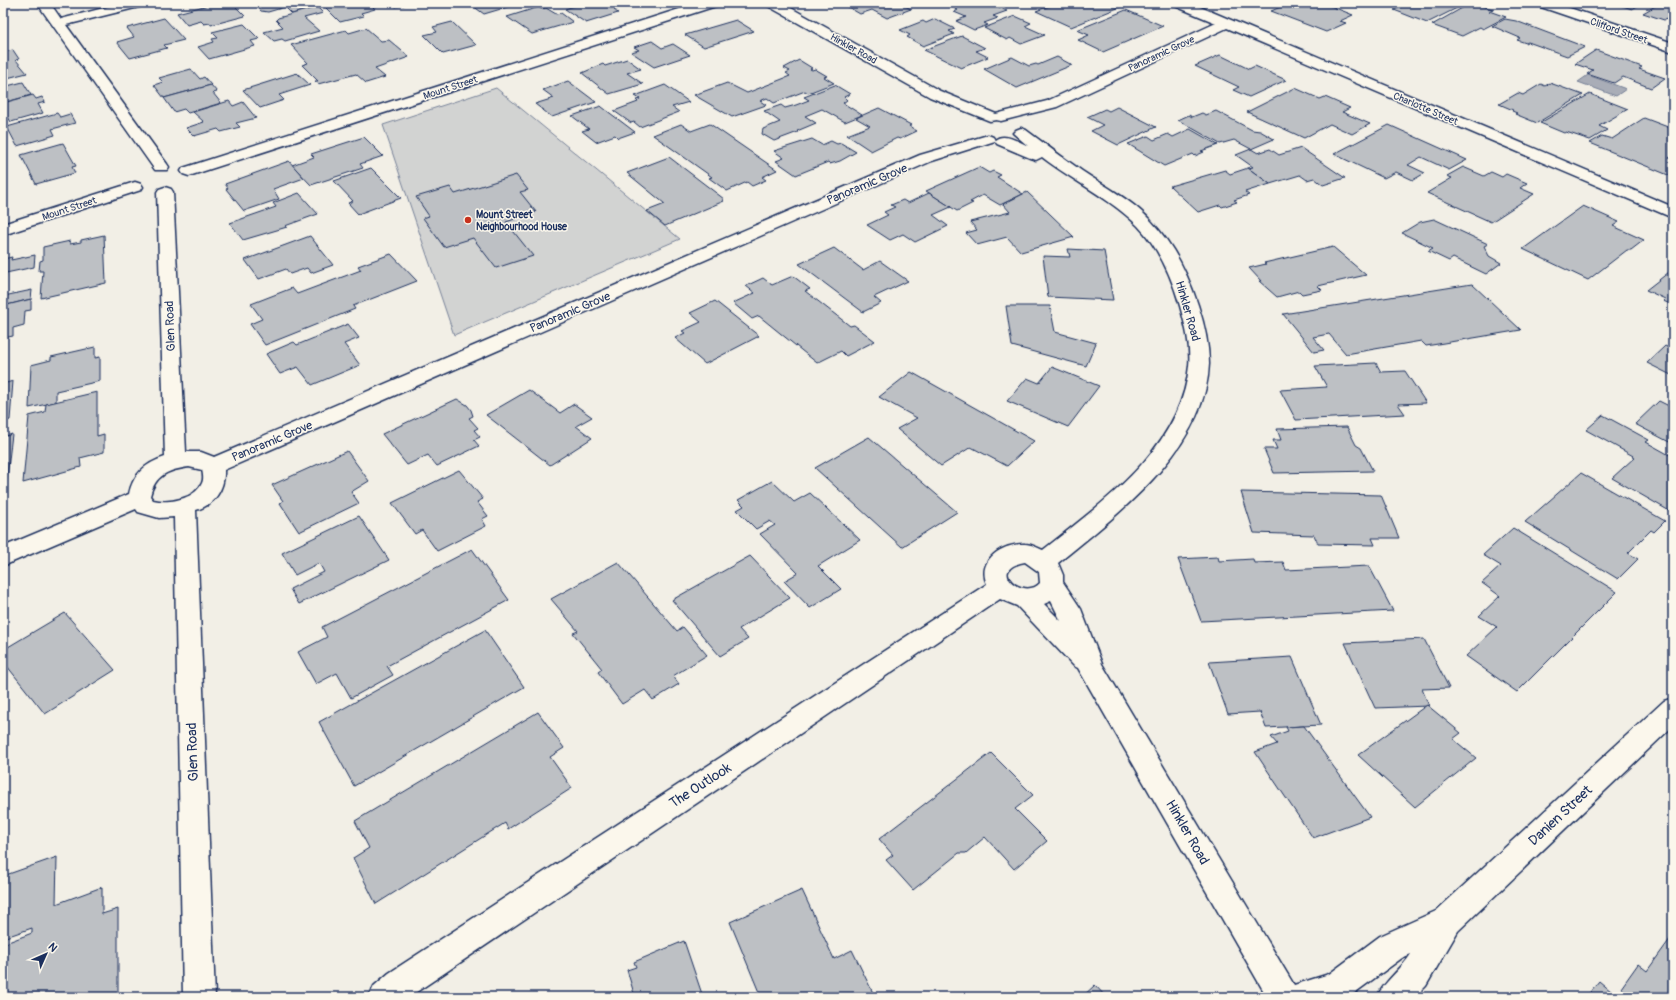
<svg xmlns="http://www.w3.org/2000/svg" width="1676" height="1000" viewBox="0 0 1676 1000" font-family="Pangolin,sans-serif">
<rect width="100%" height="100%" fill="#f2efe6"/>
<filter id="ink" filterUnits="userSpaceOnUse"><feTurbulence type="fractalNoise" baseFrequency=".025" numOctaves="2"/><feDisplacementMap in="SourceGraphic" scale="8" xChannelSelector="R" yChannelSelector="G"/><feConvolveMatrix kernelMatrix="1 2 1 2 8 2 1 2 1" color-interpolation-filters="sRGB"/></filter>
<g filter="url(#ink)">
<path fill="#d2d3d2" stroke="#768198" d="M496,88L680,239L454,335L383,125Z"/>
<path fill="#a9adb7" stroke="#707b93" d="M1588,75L1626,89L1616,96L1578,82Z"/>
<g fill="#bdc0c4" stroke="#1b2f5e">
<path d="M216,3H232L245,16L211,25L210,23L204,24L201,21L187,25L177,13Z"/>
<path d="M253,3H312L317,7L292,14L285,7L268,12L261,11Z"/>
<path d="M312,3H386L373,7L375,9L361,13L364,16L340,22L323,5L317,7Z"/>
<path d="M390,3H411L396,7Z"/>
<path d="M477,3H521L484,14L473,6L478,4Z"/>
<path d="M584,3H621L626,6L614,10L618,13L586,23L565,9Z"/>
<path d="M859,3H899L911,9L887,18L872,10L860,14L848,7Z"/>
<path d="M950,3H990L1007,11L993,16L998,18L984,23L988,25L974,30L956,21L966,17L954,12L958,10L946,4Z"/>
<path d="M1058,3H1111L1120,7L1071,27L1036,11Z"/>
<path d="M1290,3H1323L1353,15L1340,21L1346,23L1326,32L1271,11Z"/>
<path d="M1409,3H1467L1427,23L1394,10Z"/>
<path d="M1471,3L1493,9L1489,11L1506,17L1483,29L1480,27L1462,36L1432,25Z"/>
<path d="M1613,3H1643L1632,9Z"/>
<path d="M1657,5L1673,6V17L1664,20L1643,13Z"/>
<path d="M317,7L323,13L304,18L319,31L285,41L282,39L274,41L264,32L283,27L276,20L278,18Z"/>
<path d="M539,7L541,9L546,8L556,14L561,13L573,22L532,34L507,17Z"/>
<path d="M1126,10L1163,26L1103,52L1078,40L1089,35L1077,30Z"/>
<path d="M1015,16L1031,23L1025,26L1045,35L1021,44L1010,38L1007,40L984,28Z"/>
<path d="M164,18L184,40L164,45L167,48L130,58L117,42L134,37L127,28Z"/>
<path d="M935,19L955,29L949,31L954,34L923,46L907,37L910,35L900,30L923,21L926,23Z"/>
<path d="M1505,19L1516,21L1585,47L1567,56L1528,42L1526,43L1517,40L1520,38L1492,26Z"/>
<path d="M736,20L754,31L704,47L685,35Z"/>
<path d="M452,22L476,45L443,54L424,35L437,32L433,27Z"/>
<path d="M244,24L259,39L251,41L255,46L209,59L198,47L214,42L212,39L218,38L212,32Z"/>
<path d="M366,28L381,41L389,40L409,57L375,69L385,77L366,83L356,74L318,84L315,81H318L302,65L308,63L291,45L346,30L349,33Z"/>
<path d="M962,36L985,48L976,51L988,57L961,68L924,50Z"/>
<path d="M652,41L662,48L673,44L690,55L654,67L631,52L639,50L634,47Z"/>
<path d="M13,50L19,59L16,60L27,73L3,79V52Z"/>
<path d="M1596,50L1642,67L1639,69L1665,78L1651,88L1623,77L1614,83L1587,74L1593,70L1575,64Z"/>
<path d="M1220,55L1249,69L1255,66L1286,80L1249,97L1233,90L1239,87L1195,66Z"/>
<path d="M1012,57L1029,66L1036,64L1038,65L1057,57L1072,65L1017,88L984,69Z"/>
<path d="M627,59L641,69L627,73L643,84L609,94L582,73L603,64L605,66Z"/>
<path d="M799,60L812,68L810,69L812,70L815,69L827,76L824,77L834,83L808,93L805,91L774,103L767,98L760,101L766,105L732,117L694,95L727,83L747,93L790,76L786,73L790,71L784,68Z"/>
<path d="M191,69L200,79L204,77L211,85L164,98L154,85L163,82L159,78Z"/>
<path d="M297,73L310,85L279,95L284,100L260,108L243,90Z"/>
<path d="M568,81L596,102L552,117L535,104L554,98L543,90Z"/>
<path d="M23,82L31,95L3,103V87Z"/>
<path d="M1550,83L1583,95L1537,123L1515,114L1517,113L1512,111L1513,110L1499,104L1518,93L1523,95L1541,84L1545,86Z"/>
<path d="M211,85L217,92L213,93L221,103L188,113L184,109L174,112L164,98Z"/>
<path d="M665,85L689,102L672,107L679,112L640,127L634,122L631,123L614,111L638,102L636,100L640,99L635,96Z"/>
<path d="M835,85L850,94L844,97L847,100L843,103L862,115L845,122L822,109L805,116L816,123L797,131L798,132L774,141L762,134L763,129L780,122L764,111L781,105L785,108L796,105L809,100L804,97Z"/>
<path d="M1295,88L1320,99L1325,97L1350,108L1342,112L1370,124L1352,134L1330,124L1304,138L1247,112Z"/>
<path d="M1590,94L1628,109L1599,126L1607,130L1590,140L1566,132L1564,133L1540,123Z"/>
<path d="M33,95L36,99L42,97L45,102L38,104L43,113L11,122L8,117L3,118V103Z"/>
<path d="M229,101L233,106L243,102L256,118L236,123L240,127L221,132L218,129L194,136L186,128L204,122L193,112Z"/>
<path d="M601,106L602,107L635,132L618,138L615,135L596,142L582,131L589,129L572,116Z"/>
<path d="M1117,107L1156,127L1118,145L1091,131L1103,125L1087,117L1105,109L1109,111Z"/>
<path d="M879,108L911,125L909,126L917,131L900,139L897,138L871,151L847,135L870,126L856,118Z"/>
<path d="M1216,111L1252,130L1260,131L1274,139L1251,149L1234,140L1220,144L1178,120L1189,115L1192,117L1202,113L1206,115Z"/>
<path d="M57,113L60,117L70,114L75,123L52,129L55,135L17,146L7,127Z"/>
<path d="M1644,118L1673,129V155L1669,158L1673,160V177L1590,143L1602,136L1612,139Z"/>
<path d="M681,124L691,131L710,124L777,170L762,177L766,180L752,186L747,182L727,191L709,178L712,177L653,135Z"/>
<path d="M1389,125L1467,160L1449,170L1421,157L1408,165L1425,173L1413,180L1396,172L1384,178L1334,154Z"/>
<path d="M1190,129L1218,145L1201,151L1204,152L1195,156L1193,154L1164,166L1128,144L1148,136L1154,140L1168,134L1173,137Z"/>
<path d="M364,137L383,156L360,164L363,168L311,185L292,165L314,157L311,154Z"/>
<path d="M812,139L822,145L831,141L837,144L841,143L856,152L840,161L830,164L828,162L796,175L776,161L784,158L774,151Z"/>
<path d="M63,143L76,166L72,167L75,173L36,184L21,155Z"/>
<path d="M1301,148L1345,178L1323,185L1314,178L1307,180L1300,175L1270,184L1248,168L1253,167L1236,155L1251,149L1258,153L1270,149L1279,155Z"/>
<path d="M669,157L724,199L722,200L724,201L665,226L647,211L665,204L627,173Z"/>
<path d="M289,161L304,178L273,189L279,199L244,211L226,189L228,188L225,184Z"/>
<path d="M979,167L989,173L993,171L1001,175L997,177L1023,194L1000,205L983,195L970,202L973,203L957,211L926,191Z"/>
<path d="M1463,167L1484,176L1491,172L1502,177L1506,174L1527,183L1520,188L1534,194L1491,222L1427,193L1452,178L1447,176Z"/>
<path d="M371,168L401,198L358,214L348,203L353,201L334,181Z"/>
<path d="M1248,168L1270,184L1245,192L1249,195L1234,200L1237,202L1222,207L1220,205L1198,212L1170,186L1225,170L1230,174Z"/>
<path d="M516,175L528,190L520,192L536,212L506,222L533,256L496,268L473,238L444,247L423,218L429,216L416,197L450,187L455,194Z"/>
<path d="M1027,192L1074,237L1021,252L1007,237L977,245L966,233L977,230L970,222L1010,212L1003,204Z"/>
<path d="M299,193L318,214L285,226L287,227L243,240L230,223L276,207L273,203Z"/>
<path d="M929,193L951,207L933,215L948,226L915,242L903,234L890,240L867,225L888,215L884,212L895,207L891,205L903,200L908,203Z"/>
<path d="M1583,206L1619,222L1613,226L1644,240L1631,250H1627L1588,280L1523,249Z"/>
<path d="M1434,219L1488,244L1484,246L1489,256L1501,263L1486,274L1453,258L1449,261L1428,251L1433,248L1402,233L1420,222Z"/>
<path d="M104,235L106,283L41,298L43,271H39L40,261L43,260V247L70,241V244L81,242V240Z"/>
<path d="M310,236L333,265L311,273L307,268L290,274L286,269L259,279L245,260Z"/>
<path d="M1333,247L1366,275L1318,286L1322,290L1302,294L1299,291L1277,297L1259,281H1261L1249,268L1266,264L1264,263Z"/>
<path d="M834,248L863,270L880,261L908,281L874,297L881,303L863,312L799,264Z"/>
<path d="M1068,249L1104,251L1113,300L1048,297L1043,256L1070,257Z"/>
<path d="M391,254L417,281L353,306L355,309L265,345L250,324L262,319L251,304L292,288L297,294L361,270L358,266Z"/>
<path d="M35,255L34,267L6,273L4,296L32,290L31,299L3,306V259L12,257L11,260Z"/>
<path d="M1673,269V305L1663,301L1665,299L1646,290Z"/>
<path d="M793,276L810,289L805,291L850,326L854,325L875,341L846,356L841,351L817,363L759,316L752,319L733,303L755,293L746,286L763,278L772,285Z"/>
<path d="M1472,284L1521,330L1426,346L1421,341L1346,354L1329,334L1313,337L1324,350L1314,352L1283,314Z"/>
<path d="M31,299V310L25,311L24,325L13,328V336L3,338V306Z"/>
<path d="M715,301L759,336L705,364L675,338L685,333L682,331L701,322L690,313Z"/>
<path d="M1006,306H1050L1055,332L1096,343L1086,366L1012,346Z"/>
<path d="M348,324L359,338L344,344L360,365L312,385L298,367L280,374L266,354L294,342L297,345Z"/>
<path d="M1665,346L1673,350V376L1647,363Z"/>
<path d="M95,347V358L100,357V381L56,391V402L29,408L31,365L51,360V357Z"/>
<path d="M1376,363L1381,372L1405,371L1426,403L1398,404L1405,414L1296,420L1280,390L1327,387L1315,366Z"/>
<path d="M1052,367L1099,386L1068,427L1007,401L1027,378L1039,383Z"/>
<path d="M911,372L1034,441L1007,466L971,447L941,466L897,429L917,418L879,397Z"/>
<path d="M13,381L10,420L3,422V384Z"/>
<path d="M529,390L560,413L574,404L592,417L576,426L592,438L550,465L486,415Z"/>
<path d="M97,392V436L104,434V452L80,458L81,467L23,483L29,416L45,412L46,404Z"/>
<path d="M457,399L467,405L471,410L473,416L469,418L478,428L474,430L480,437L474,440L479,446L437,466L428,455L407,465L382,434Z"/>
<path d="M1659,401L1673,408V444L1635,424Z"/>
<path d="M1603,415L1649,440L1646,442L1673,457V513L1612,478L1635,457L1586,430Z"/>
<path d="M1347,427L1356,445L1361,448L1373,471L1274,473L1264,449H1277L1273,440H1281L1277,429Z"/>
<path d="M12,434L5,495L3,496V437Z"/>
<path d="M869,437L957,512L902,547L815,468Z"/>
<path d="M347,451L369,481L351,492L359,503L299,532L280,503L283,501L272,485Z"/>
<path d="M459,470L483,499L477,502L488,516L482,519L486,526L437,551L422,530L415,534L392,503Z"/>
<path d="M1581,473L1665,521L1654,532L1651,530L1628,553L1638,559L1618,579L1525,522Z"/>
<path d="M772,481L794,502L810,493L860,540L818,566L841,589L810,608L784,581L798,573L760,534L775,525L770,521L756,529L737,510L744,506L738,500Z"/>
<path d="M1241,492L1381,495L1399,538H1372L1375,545L1318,544L1314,535L1254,533Z"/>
<path d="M359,516L389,560L299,604L290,589L324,572L319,563L295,575L282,553Z"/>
<path d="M1513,528L1617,592L1517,692L1466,656L1497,627L1479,616L1500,596L1482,583L1501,566L1483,555Z"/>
<path d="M472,549L509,600L387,666L393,675L351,698L337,673L316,684L298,652L327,637L322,627Z"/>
<path d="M750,556L790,598L739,629L748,639L720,656L672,600Z"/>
<path d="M1218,557L1219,561L1253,559L1254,563L1283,562L1286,570L1369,566L1393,611L1201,621L1178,559Z"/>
<path d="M618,562L677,631L683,627L707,655L673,676L679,684L653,700L645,690L622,704L598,672L602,669L573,633L578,631L551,599Z"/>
<path d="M65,613L115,670L45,714L3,661V650Z"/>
<path d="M485,630L524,687L354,786L319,722Z"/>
<path d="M1424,639L1449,688L1422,689L1429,706L1375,708L1345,643Z"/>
<path d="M1292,657L1321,725L1266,728L1260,712L1228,714L1209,662Z"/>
<path d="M1427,705L1461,733L1453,739L1476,758L1415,807L1358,755Z"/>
<path d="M538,712L564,748L550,757L572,788L508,829L505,823L376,904L353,858L369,848L355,821Z"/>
<path d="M1304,726L1370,817L1313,838L1255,752L1277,744L1271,737L1288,731L1286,727Z"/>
<path d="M991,753L1033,795L1015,809L1047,841L1014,869L985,837L966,853H959L913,890L886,860L893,855L879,839Z"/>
<path d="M57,857L56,904L102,887V914L118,909V997H3V944L32,933V928L3,938V876Z"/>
<path d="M802,890L834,959L852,950L875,997H761L730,922Z"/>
<path d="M1673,935V997H1633L1621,988L1638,964L1647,971Z"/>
<path d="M684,941L703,997H635L627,970L636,967L634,962Z"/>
<path d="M1599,981L1618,997H1586Z"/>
<path d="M1095,985L1106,997H1082Z"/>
</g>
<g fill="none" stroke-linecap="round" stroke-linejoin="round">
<defs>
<g id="minor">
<path d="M37,3H50L61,19L123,3H144L143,6L66,25L167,164L169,167L167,170H155Z"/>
<path d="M698,3H717L716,6L195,174L189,176L183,174L181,171L183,168Z"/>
<path d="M767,3H782L940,91L996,114L1047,101L1216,23L1175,6L1174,3H1191L1673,207V218L1227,28L1057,107L1001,121L996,120L990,121L930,97L768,6Z"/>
<path d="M1537,3H1555L1673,43V52L1538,6Z"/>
<path d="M1021,128L1026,130C1045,144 1063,158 1082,171C1106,187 1132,200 1151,221C1173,244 1188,274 1198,305C1204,323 1209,344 1209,364C1206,449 1118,514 1058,563L1063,575V582L1081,609L1102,664L1294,985L1329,974L1380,936L1436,911L1664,701L1673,698V726L1458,931L1426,986L1415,997H1377C1385,980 1401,970 1411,954L1402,958L1349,997H1267L1078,668L1074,666L1017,606L1000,599L409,997H369L374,986L389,973L987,584C976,560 1003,543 1025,544C1031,544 1038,548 1043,550C1103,502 1181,449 1189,366C1191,346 1185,324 1180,306C1172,278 1159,248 1138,226C1110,198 1073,181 1042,157L1036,160L1030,158L997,144L995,141L932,161L224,470C225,488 215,505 196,510L215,997H183L174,517L159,518L138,512L136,509L3,566V547L129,494C133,474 146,463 165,457L157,192L159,189L165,187L171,189L173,192L186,452H201L214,457L920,155L988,135L993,137L995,140C1004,132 1019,142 1028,146L1013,133L1016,130ZM189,467L202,470C203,474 204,479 202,483C195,499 169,504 153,500L150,496C155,475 168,470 189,467ZM1025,562L1039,572L1040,583C1024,601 985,569 1025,562ZM1051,601L1061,621L1044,604Z"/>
<path d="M135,182L141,184L143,187L141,190L3,235V224Z"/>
</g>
</defs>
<use href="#minor" stroke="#1b2f5e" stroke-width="3"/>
<use href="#minor" fill="#fbf7ec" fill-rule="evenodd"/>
</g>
</g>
<circle fill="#c8321e" stroke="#fbf7ec" stroke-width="1.5" cx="468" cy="220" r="4"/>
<g text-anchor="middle" stroke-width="3" stroke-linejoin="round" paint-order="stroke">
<g font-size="10" fill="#1b2f5e" stroke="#fbf7ec">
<text transform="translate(1619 30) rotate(19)" y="4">Clifford Street</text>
<text transform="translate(854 48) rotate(29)" y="4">Hinkler Road</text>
<text transform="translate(1161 53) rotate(-25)" y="4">Panoramic Grove</text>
<text transform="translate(450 87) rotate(-18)" y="4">Mount Street</text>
<text transform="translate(1426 108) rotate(23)" y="4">Charlotte Street</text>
<text transform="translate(69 208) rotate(-18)" y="4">Mount Street</text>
</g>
<g font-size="10" font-weight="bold" fill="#1b2f5e" stroke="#fbf7ec" text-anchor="start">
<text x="476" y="218">Mount Street<tspan x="476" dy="12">Neighbourhood House</tspan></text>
</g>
<g font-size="12" fill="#1b2f5e" stroke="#fbf7ec">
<text transform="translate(867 184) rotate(-23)" y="4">Panoramic Grove</text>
<text transform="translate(1188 311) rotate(74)" y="4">Hinkler Road</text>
<text transform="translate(570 312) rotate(-23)" y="4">Panoramic Grove</text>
<text transform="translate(170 326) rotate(-92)" y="4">Glen Road</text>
<text transform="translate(272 441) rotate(-23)" y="4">Panoramic Grove</text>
</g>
<g font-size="14" fill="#1b2f5e" stroke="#fbf7ec">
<text transform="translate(192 752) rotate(-92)" y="5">Glen Road</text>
<text transform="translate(700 785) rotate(-33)" y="5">The Outlook</text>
<text transform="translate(1560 815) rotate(-43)" y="5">Danien Street</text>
<text transform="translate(1188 832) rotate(60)" y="5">Hinkler Road</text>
</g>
</g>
<rect width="1676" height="1000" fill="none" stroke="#fbf7ec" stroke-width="16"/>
<rect x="8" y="8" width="1660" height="984" fill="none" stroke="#1b2f5e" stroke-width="1.5" filter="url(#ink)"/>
<g transform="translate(46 954) rotate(45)" stroke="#fbf7ec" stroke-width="3" paint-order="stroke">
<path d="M0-3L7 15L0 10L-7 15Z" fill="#1b2f5e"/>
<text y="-6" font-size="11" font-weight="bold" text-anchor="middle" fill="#1b2f5e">N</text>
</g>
</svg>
